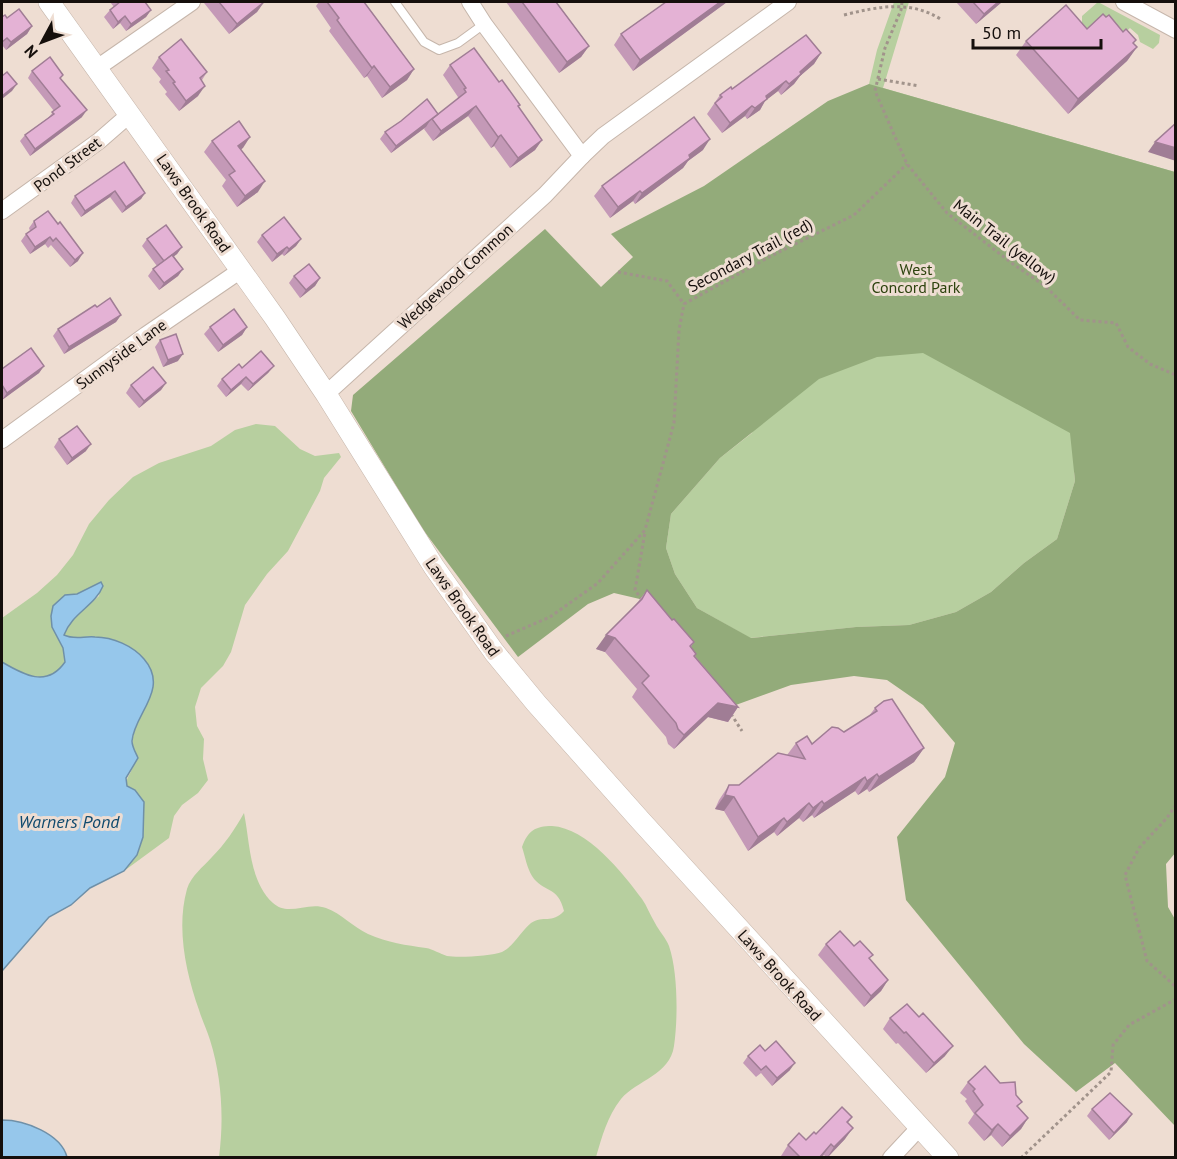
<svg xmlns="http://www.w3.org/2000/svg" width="1177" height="1159" viewBox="0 0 1177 1159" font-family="'PT Sans',sans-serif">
<rect width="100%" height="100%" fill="#eeddd2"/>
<g fill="#b7cf9f">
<path d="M894,2H909L883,88L1175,172L1074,473L1075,481L1057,539L1024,563L991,592L956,612L909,625L856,627L750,638L697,608L675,574L666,548L671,514L720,458L752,433L869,84L877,50Z"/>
<path d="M1098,2L1160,35L1159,43L1153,49L1140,42L1138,35L1130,28L1112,44L1077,43L1082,28V16Z"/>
<path d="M256,424L275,426L300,449L315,456L339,453L341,457L324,478L320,491L288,551L267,574L245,605L231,652L223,666L201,688L195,707L197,726L204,739L203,759L208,780L198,793L182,805L174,816L169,838L124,871L137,855L144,802L127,786C126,777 129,777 132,769C137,759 131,747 133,737C140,710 155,702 151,671L94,637L71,638L64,635C71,617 85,608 99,596L101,583L77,594L65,595L52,627L63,648L65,663C46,687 24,676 2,662V618L37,593L57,575L73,555L89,524L109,500L133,477L159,463L211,446L235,430Z"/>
<path d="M244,813C250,842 249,881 273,903C288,917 308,901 326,908C342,914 353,927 368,934C388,943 406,945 426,948C433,949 440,954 447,956C458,958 492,956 502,952C514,946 521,931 531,923C543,915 552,924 564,911C558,885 543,893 532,876C527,868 525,856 522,847C528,831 535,826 552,826C587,828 623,873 642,899C647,906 650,915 655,923C659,931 666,938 669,946C678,972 678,1019 674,1046C670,1075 637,1080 621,1099C607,1117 602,1137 596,1157H219C224,1119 222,1078 210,1040C207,1030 202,1020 199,1010C186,973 176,928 187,889C191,876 203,867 212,857C225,844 235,829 244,813Z"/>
</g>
<path fill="#93ab7a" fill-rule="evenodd" d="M869,84L1175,172L1176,852L1166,864L1168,907L1176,921L1175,1126L1115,1063L1076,1092L1024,1044L906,900L897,837L945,777L955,743L923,705L887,680L854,676L791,685L733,706L644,600L614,593L588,604L518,657L421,527L351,411L353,395L545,229L601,287L633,257L611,234L704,186L828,101ZM923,353L1070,433L1075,481L1057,539L1024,563L991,592L956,612L909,625L856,627L751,638L697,608L675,574L666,548L671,514L720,458L819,379L877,357Z"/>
<g fill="#96c7eb" stroke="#6f90a8" stroke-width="1.5">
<path d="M101,582L103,586C95,606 72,613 64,635C74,640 84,636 95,637C113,637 133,646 144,659C170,689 134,714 132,741C132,747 136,753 138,758L126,778L127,786L135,790L144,802L143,837L137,855L124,871L90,888L71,905L49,917L2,971V662C24,675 47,688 65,662L63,648L52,627L51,616L53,606L65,595L77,594Z"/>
<path d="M2,1120C25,1120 61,1134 67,1157H2Z"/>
</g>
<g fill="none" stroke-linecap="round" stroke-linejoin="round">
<defs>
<path id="service" d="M395,2L424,42L439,50L458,43L484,24"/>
<g id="minor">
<path d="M1124,2L1176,30"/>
<path d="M97,68L192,2"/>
<path d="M582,156L603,136L788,2"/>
<path d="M2,211L99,141L130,114"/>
<path d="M326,394L545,195L582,156L484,24L470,2"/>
<path d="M2,440L146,335L241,270"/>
<path d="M891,1158L919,1128"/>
</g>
<path id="tertiary" d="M49,2L275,318L326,394L434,567L494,652L536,703L640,820L948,1158"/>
</defs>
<use href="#service" stroke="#c6b6ab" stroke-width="10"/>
<use href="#minor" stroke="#c6b6ab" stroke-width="18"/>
<use href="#tertiary" stroke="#c6b6ab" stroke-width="22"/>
<g stroke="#a1938b" stroke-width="3" stroke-dasharray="3 3" stroke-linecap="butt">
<path d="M902,2L901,10L885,48L875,91L907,164L947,213L1013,264L1045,286L1080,320L1116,323L1128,347L1150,364L1176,375"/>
<path d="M844,15C880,6 911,0 942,20"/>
<path d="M878,79L919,86"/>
<path d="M618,272L667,281L684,304"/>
<path d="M642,600L635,590L645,532"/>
<path d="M506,636L550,617L598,583L645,530L674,423L679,330L684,304L771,256L854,215L907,164"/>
<path d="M731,714L742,731"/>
<path d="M1176,805L1166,819L1139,848L1125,875L1147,961L1176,987"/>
<path d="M1021,1158L1111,1072L1113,1045L1129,1025L1176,999"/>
</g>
<use href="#service" stroke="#fff" stroke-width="8"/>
<use href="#minor" stroke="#fff" stroke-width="16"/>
<use href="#tertiary" stroke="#fff" stroke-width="21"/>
</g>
<g fill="#c499b7">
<path d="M110,2H145L151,10L146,17L126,31L120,23L113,29L104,17L110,10L114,7Z"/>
<path d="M205,2H264L257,12L229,34L204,3Z"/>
<path d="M319,2H364L414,69L407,80L382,98L367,76L364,78L329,31L331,28L316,6Z"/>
<path d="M506,2H556L589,46L581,57L559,73Z"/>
<path d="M666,2H727L633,71L614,45L621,34Z"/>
<path d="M956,2H1002L976,24Z"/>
<path d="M7,18L32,26L27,34L6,50L2,45Z"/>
<path d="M1087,29L1133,44L1137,47L1127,61L1068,114L1016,55L1026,41Z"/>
<path d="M821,53L814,64L800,76L794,84L781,95L778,91L765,101L760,110L747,119L745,116L722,133L707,114L720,95Z"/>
<path d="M159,57L207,72L202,80L198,96L179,111L165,94L167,92L159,82L161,79L152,68Z"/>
<path d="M450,65L499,82L542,140L535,150L510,168L494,146L491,148L468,116L433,141L424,129L426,127L391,153L380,139L385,132L438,114L457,100L458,97L443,75Z"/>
<path d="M32,71L60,79L82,117L30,156L20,141L25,135L48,118L54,111L28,78Z"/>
<path d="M250,137L241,149L258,192L237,207L222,186L226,180L204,152L212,141Z"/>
<path d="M703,150L688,161L683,168L635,204L633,201L610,218L594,196L602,186Z"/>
<path d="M124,162L145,193L141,199L122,213L110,197L81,217L71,203L75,196Z"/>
<path d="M48,211L78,261L70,267L51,245L48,248L45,244L30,254L21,241L26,234L30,231L29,228L34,221Z"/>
<path d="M262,235L301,239L296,246L284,256L282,254L272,262L257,242Z"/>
<path d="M147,239L182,247L177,254L174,256L183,269L178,276L159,290L148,276L153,269L157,266L142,246Z"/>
<path d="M294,276L320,278L315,286L300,298L289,283Z"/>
<path d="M97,307L121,315L116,322L64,354L53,336L58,329Z"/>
<path d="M210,327H247L242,335L218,352L204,334Z"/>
<path d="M160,340L178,361L163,367L155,347Z"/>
<path d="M44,366L39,373L2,400V369Z"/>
<path d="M274,366L268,373L248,391L241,384L226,397L217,386L222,379L242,368Z"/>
<path d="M166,383L161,390L139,408L126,393L131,385Z"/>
<path d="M59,439L86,451L67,465L54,447Z"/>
<path d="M647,590L672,620L694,642L691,647L696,654L695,656L738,707L728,722L708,717L674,749L668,744L666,737L632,697L637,689L605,652L596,649L637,603Z"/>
<path d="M875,708L924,748L914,762L869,792L867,789L858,795L855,791L814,818L812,815L803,822L799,818L777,836L774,832L748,851L724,811L715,809L719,800L729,785H739L787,755L796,743L812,744L844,732L869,716Z"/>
<path d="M826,944L854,946L870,960L888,980L881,991L864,1007L818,955Z"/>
<path d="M890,1018L945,1056L926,1073L898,1043L896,1044L883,1029Z"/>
<path d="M765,1051L790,1070L772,1086L761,1073L756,1077L743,1063L748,1056Z"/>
<path d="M968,1082L1000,1083L1016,1095L1018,1107L1028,1118L1021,1129L1002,1147L991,1135L984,1141L968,1123L974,1114L965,1101L967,1099L960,1093Z"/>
<path d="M1092,1109L1127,1122L1109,1140L1087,1116Z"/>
<path d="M852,1117L848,1123L845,1139L827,1158L824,1155L821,1158H783L781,1156L788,1145L806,1140Z"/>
</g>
<g fill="#a07d95">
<path d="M264,2L257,12L229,34L237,24Z"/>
<path d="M720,2H727L633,71L640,60Z"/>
<path d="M998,2H1002L976,24L984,14Z"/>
<path d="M151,10L146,17L126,31L131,24Z"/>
<path d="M125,16L120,23L113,29L118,22Z"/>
<path d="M32,26L27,34L6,50L11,42Z"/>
<path d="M589,46L581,57L559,73L567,62Z"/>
<path d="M1137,47L1127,61L1068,114L1078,99Z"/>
<path d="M821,53L814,64L800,76L794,84L781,95L800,72Z"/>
<path d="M374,66L367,76L364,78L372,68Z"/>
<path d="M414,69L407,80L382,98L390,87Z"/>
<path d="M786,81L778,91L765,101L760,110L747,119L755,108L766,96Z"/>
<path d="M17,84L12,91L2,99V96Z"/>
<path d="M205,86L198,96L179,111L186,101Z"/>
<path d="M476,106L468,116L433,141L441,131Z"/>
<path d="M752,106L745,116L722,133L730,123Z"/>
<path d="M87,110L82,117L30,156L35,149Z"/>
<path d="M431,119L426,127L391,153L396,146Z"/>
<path d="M501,135L494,146L491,148L498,137Z"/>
<path d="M250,137L243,148L231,157L238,146Z"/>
<path d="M710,139L703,150L688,161L683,168L635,204L642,193L689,155Z"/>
<path d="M542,140L535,150L510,168L518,158Z"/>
<path d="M1155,142L1176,148V161L1148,152Z"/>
<path d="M265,181L258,192L237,207L245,196Z"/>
<path d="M115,191L110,197L81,217L85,211Z"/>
<path d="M640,191L633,201L610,218L618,207Z"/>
<path d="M145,193L141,199L122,213L126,207Z"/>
<path d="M50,237L45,244L30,254L35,247Z"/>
<path d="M301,239L296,246L284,256L289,249Z"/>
<path d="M182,247L177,254L159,268L164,261Z"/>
<path d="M287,247L282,254L272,262L277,254Z"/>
<path d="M83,253L78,261L70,267L75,260Z"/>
<path d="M183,269L178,276L159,290L164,283Z"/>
<path d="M320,278L315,286L300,298L306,290Z"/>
<path d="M121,315L116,322L64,354L69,347Z"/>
<path d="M247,327L242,335L218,352L223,345Z"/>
<path d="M183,354L178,361L163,367L168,360Z"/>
<path d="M44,366L39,373L2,400L7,393Z"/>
<path d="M274,366L268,373L248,391L253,384Z"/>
<path d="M246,377L241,384L226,397L231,390Z"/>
<path d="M166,383L161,390L139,408L144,401Z"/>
<path d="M91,444L86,451L67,465L72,458Z"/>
<path d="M606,635L615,638L605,652L596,649Z"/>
<path d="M718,703L738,707L728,722L708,717L674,749L684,735Z"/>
<path d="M924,748L914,762L869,792L879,777Z"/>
<path d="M877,774L867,789L858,795L867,781Z"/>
<path d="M865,777L855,791L814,818L824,804Z"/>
<path d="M725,795L734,797L724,811L715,809Z"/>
<path d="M822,801L812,815L803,822L813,808Z"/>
<path d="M809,803L799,818L777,836L787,822Z"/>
<path d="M784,818L774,832L748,851L758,837Z"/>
<path d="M888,980L881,991L864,1007L871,996Z"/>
<path d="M953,1046L945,1056L926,1073L934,1063Z"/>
<path d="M795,1063L790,1070L772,1086L777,1078Z"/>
<path d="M1132,1114L1127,1122L1109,1140L1114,1133Z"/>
<path d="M1028,1118L1021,1129L1002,1147L1010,1136Z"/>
<path d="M998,1124L991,1135L984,1141L992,1130Z"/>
<path d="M853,1128L845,1139L827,1158L834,1147Z"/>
<path d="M831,1144L821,1158H819Z"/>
</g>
<g fill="#e4b2d5" stroke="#a07d95" stroke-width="1.5">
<path d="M120,2H145L151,10L131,24L125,16L118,22L110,10Z"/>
<path d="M219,2H264L237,24Z"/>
<path d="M327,2H364L414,69L390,87L374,66L372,68L347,34L337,20L339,18Z"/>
<path d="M522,2H556L589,46L567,62Z"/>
<path d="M666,2H720L640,60L621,34Z"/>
<path d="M973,2H998L984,14Z"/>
<path d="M1066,5L1087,29L1103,14L1106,17L1109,15L1123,32L1126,29L1136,40L1133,43L1137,47L1078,99L1026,41Z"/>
<path d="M19,9L32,26L11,42L7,38L2,42V17L5,15L7,18Z"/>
<path d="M806,35L821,53L800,72L801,74L789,84L786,81L766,96L767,99L755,108L752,106L730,123L715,103L722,97L720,95L731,87L732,89Z"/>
<path d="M181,39L207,72L200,78L205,86L186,101L173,83L175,82L166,71L169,70L159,57Z"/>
<path d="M474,48L499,82L502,80L520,105L518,106L542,140L518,158L501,135L498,137L476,106L441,131L432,119L466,92L464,89L466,88L450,65Z"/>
<path d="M50,57L63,75L60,78L87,110L35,149L25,135L54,114L52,112L60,106L32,71Z"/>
<path d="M7,72L17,84L2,96V76Z"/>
<path d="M427,99L438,114L396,146L385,132L401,121Z"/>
<path d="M694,117L710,139L689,155L690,158L642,193L640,191L618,207L602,186Z"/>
<path d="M239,121L250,137L238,146L265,181L245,196L229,175L235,171L212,141Z"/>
<path d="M1176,123V148L1155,142Z"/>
<path d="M124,162L145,193L126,207L115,191L85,211L75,196Z"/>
<path d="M48,211L58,224L60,222L83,253L75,260L56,238L53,241L50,237L35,247L26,234L36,227L34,221Z"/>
<path d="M284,217L301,239L289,249L287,247L277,254L262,235Z"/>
<path d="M166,225L182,247L164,261L147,239Z"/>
<path d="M172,255L183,269L164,283L153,269Z"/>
<path d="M309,264L320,278L306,290L294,276Z"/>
<path d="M110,298L121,315L69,347L58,329L95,305L97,307Z"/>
<path d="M234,309L247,327L223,345L210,327Z"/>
<path d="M176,334L183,354L168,360L160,340Z"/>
<path d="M31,348L44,366L7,393L2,385V369Z"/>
<path d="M261,351L274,366L253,384L246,377L231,390L222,379L239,364L242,368Z"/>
<path d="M153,367L166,383L144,401L131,385Z"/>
<path d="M77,426L91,444L72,458L59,439Z"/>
<path d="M647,590L672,620L674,619L694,642L690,646L696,654L694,656L738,707L718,703L684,735L678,729L676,723L642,683L649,676L615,638L606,635L642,599Z"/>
<path d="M892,699L924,748L879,777L877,774L867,781L865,777L824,804L822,801L813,808L809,803L787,822L784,818L758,837L734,797L725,795L729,785H739L778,753L805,759L796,743L807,736L812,744L832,727L838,728L844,732L877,711L875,708L884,701Z"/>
<path d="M840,931L854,946L860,941L873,955L869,958L888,980L871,996L826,944Z"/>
<path d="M907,1004L919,1017L923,1013L953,1046L934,1063L906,1032L904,1033L890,1018Z"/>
<path d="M776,1041L795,1063L777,1078L766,1066L761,1070L748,1056L760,1045L765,1051Z"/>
<path d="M985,1066L1000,1083L1015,1082L1016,1095L1022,1102L1017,1106L1028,1118L1010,1136L998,1124L992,1130L975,1113L983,1105L973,1091L975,1089L968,1082Z"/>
<path d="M1110,1093L1132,1114L1114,1133L1092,1109Z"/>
<path d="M842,1107L852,1117L847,1122L853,1128L834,1147L831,1144L819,1158H801L788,1145L799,1133L806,1140L814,1132L816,1134Z"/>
</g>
<g text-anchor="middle" stroke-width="6" stroke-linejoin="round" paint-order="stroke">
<g font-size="16" fill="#150f0c" stroke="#eeddd2">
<text transform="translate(67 164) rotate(-37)" y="6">Pond Street</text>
<text transform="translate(194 203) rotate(55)" y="6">Laws Brook Road</text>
<text transform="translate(1005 241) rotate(38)" y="6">Main Trail (yellow)</text>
<text transform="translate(750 255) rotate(-28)" y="6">Secondary Trail (red)</text>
<text transform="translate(455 276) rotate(-42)" y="6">Wedgewood Common</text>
<text transform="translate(121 354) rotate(-36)" y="6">Sunnyside Lane</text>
<text transform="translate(463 607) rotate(55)" y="6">Laws Brook Road</text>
<text transform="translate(780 975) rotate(48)" y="6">Laws Brook Road</text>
</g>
<g font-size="16" fill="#2d430e" stroke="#eeddd2">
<text x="916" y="275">West<tspan x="916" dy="18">Concord Park</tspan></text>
</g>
<g font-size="18" font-style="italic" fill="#104a6e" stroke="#eeddd2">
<text x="69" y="828">Warners Pond</text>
</g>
</g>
<rect width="1177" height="1159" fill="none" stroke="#150f0c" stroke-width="6"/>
<g transform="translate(42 42) rotate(229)" stroke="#eeddd2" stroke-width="4.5" paint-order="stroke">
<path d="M0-4.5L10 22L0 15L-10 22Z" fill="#150f0c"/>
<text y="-9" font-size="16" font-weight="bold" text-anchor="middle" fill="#150f0c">N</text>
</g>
<path d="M973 39v9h128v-9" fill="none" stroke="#150f0c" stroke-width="3"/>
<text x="982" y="39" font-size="18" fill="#150f0c" stroke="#eeddd2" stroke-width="4.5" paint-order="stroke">50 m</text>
</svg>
